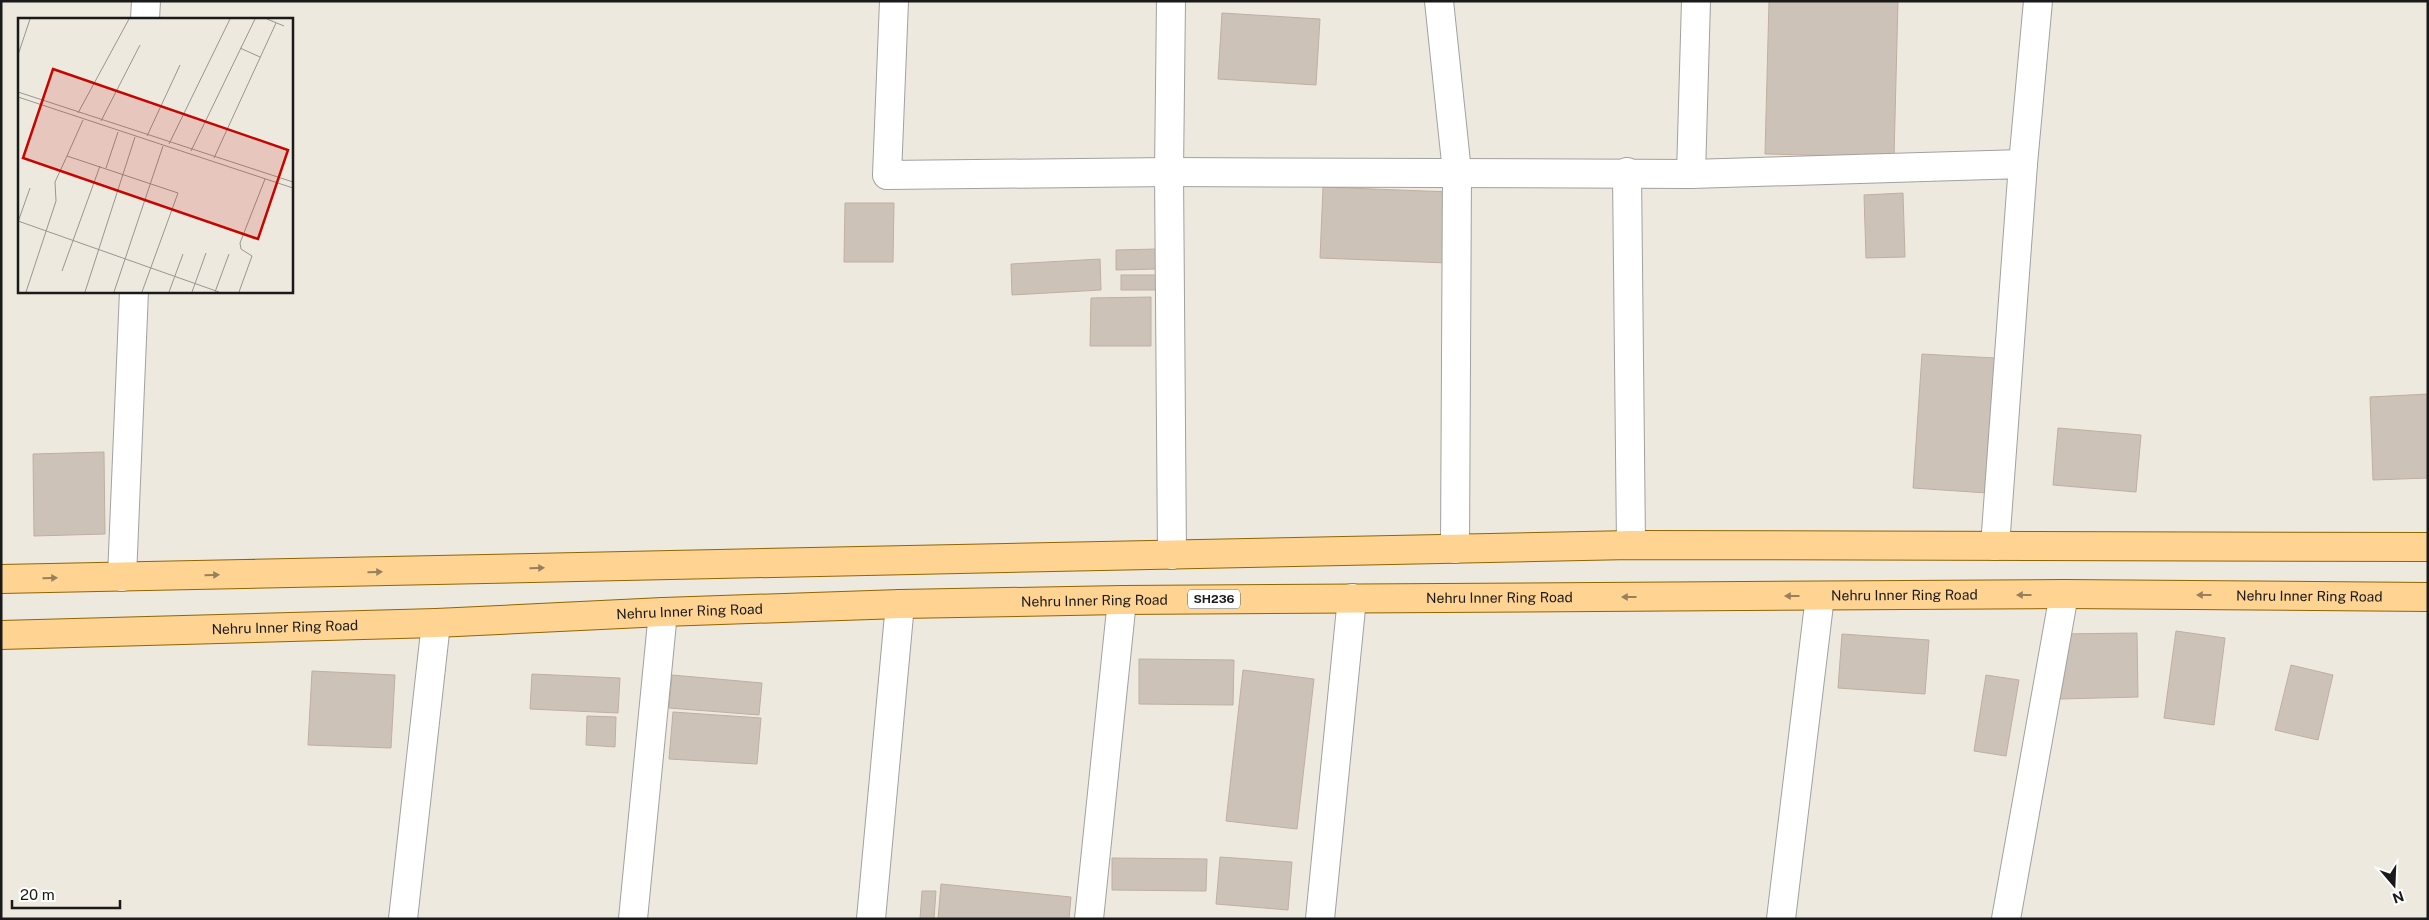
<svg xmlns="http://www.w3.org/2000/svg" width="2429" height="920" viewBox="0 0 2429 920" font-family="'Public Sans',sans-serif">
<rect width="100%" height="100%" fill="#eee9de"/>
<g fill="#cdc2b7" stroke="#c0afa0">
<path d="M1769,1H1898L1894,157L1765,154Z"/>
<path d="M1222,13L1320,19L1316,85L1218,79Z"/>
<path d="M1323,187L1450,192L1447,263L1320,258Z"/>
<path d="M1903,193L1905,257L1866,258L1864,195Z"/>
<path d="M845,203H894L893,262H844Z"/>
<path d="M1157,249V269L1116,270V250Z"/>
<path d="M1100,259L1101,290L1012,295L1011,264Z"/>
<rect x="1121" y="275" width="40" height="15"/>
<path d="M1151,297V346H1090L1091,298Z"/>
<path d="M1922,354L1995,358L1987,493L1913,488Z"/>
<path d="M2428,394V478L2373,480L2370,397Z"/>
<path d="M2058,428L2141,435L2136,492L2053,485Z"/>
<path d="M104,452L105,534L34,536L33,454Z"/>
<path d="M2176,631L2225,638L2214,725L2164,718Z"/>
<path d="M2137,633L2138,697L2060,699L2059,634Z"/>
<path d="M1842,634L1929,640L1925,694L1838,688Z"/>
<path d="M1139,659L1234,660L1233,705L1139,704Z"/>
<path d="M2291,665L2333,675L2318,740L2275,730Z"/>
<path d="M1243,670L1314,679L1297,829L1226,821Z"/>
<path d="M312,671L395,675L391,748L308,745Z"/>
<path d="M532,674L620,678L618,713L530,709Z"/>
<path d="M672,675L762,683L759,715L669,708Z"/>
<path d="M1986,675L2019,680L2006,756L1974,751Z"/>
<path d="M673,712L761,718L757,764L669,759Z"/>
<path d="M587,716L616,717L615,747L586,745Z"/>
<path d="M1220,857L1292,862L1288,910L1216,904Z"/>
<path d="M1112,858L1207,859L1206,891L1112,890Z"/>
<path d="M941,884L1071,897L1069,919H938Z"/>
<path d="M922,891H936L934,919H920Z"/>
</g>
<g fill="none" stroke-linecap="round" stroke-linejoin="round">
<defs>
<g id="minor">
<path d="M894,1L887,175L1169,172L1691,174L2023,164L1995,546"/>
<path d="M1171,1L1169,172L1172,555"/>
<path d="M1439,1L1457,172L1455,549"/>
<path d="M145,19L146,1"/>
<path d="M2023,164L2038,1"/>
<path d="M1627,172L1631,545"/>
<path d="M1691,174L1696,1"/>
<path d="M122,577L134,291"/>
<path d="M403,919L436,623"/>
<path d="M633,919L663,612"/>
<path d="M871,919L900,604"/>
<path d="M1089,919L1122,600"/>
<path d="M1320,919L1352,598"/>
<path d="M1781,919L1820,596"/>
<path d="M2006,919L2064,594"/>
</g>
<g id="major">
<path d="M1,579L1631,545L2428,547"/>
<path id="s1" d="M1,635L436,623L663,612L900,604L1122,600L2064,594L2428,597"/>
</g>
</defs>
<use href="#minor" stroke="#a1a1a1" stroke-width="30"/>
<use href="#major" stroke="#916500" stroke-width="30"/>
<use href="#minor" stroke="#fff" stroke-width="28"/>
<use href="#major" stroke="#ffd392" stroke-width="28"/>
</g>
<defs><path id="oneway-solid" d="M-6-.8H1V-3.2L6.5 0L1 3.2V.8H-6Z" transform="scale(1.25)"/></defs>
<g fill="#98805c">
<use href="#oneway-solid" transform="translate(537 568) rotate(-1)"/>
<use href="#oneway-solid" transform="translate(375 572) rotate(-1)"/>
<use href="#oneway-solid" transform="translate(212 575) rotate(-1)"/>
<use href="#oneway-solid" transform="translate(50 578) rotate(-1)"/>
<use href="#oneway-solid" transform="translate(2024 595) rotate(180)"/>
<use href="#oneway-solid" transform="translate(2204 595) rotate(-180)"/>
<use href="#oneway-solid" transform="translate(1792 596) rotate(180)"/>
<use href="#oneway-solid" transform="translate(1629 597) rotate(180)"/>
</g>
<g text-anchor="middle" stroke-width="4.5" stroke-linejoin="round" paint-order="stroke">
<rect fill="#fff" stroke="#5f5f5f" stroke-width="1" x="1188" y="589.5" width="52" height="19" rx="4"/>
<g font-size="12" font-weight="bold" fill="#1a1a1a">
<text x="1214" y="603">SH236</text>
</g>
<g font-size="14" fill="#1a1a1a" stroke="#fff">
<text dy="5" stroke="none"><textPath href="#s1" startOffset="1904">Nehru Inner Ring Road</textPath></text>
<text dy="5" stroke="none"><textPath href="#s1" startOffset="2309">Nehru Inner Ring Road</textPath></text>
<text dy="5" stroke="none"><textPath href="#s1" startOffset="1499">Nehru Inner Ring Road</textPath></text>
<text dy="5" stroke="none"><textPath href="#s1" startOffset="1094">Nehru Inner Ring Road</textPath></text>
<text dy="5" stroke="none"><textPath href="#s1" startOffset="689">Nehru Inner Ring Road</textPath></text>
<text dy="5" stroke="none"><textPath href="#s1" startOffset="284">Nehru Inner Ring Road</textPath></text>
</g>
</g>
<g transform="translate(18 18)">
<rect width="275" height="275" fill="#eee9de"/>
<path fill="none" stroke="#999690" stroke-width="1" d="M249,1L266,8M222,30L242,39M0,37L12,1M0,74L275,164M0,79L275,170M60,95L111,1M65,102L49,138L160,175L124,274M83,103L122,27M129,118L162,47M151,126L212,1M173,133L237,1M196,140L258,5M88,150L100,114M0,203L201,274M0,204L12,170M44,253L82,148M8,274L38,183L37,164L49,138M67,274L117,119M96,274L145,128M151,274L165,236M174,274L188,235M197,274L211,236M221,274L234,238L223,231L222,225L247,161"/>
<path fill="#c50600" fill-opacity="0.15" stroke="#c50600" stroke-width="2.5" d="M35,51L270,132L240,221L5,140Z"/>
<rect width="275" height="275" fill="none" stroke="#1a1a1a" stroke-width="2.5"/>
</g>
<rect width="2429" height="920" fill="none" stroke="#1a1a1a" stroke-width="5"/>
<g transform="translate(2394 885) rotate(161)" stroke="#ffffff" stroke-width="4" paint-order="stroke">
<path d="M0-4L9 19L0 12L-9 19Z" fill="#1a1a1a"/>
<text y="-8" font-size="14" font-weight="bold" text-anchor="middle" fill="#1a1a1a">N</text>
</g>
<path d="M12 900v8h108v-8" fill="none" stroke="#1a1a1a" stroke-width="2.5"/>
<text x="20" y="900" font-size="15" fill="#1a1a1a" stroke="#ffffff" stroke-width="4" paint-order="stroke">20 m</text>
</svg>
